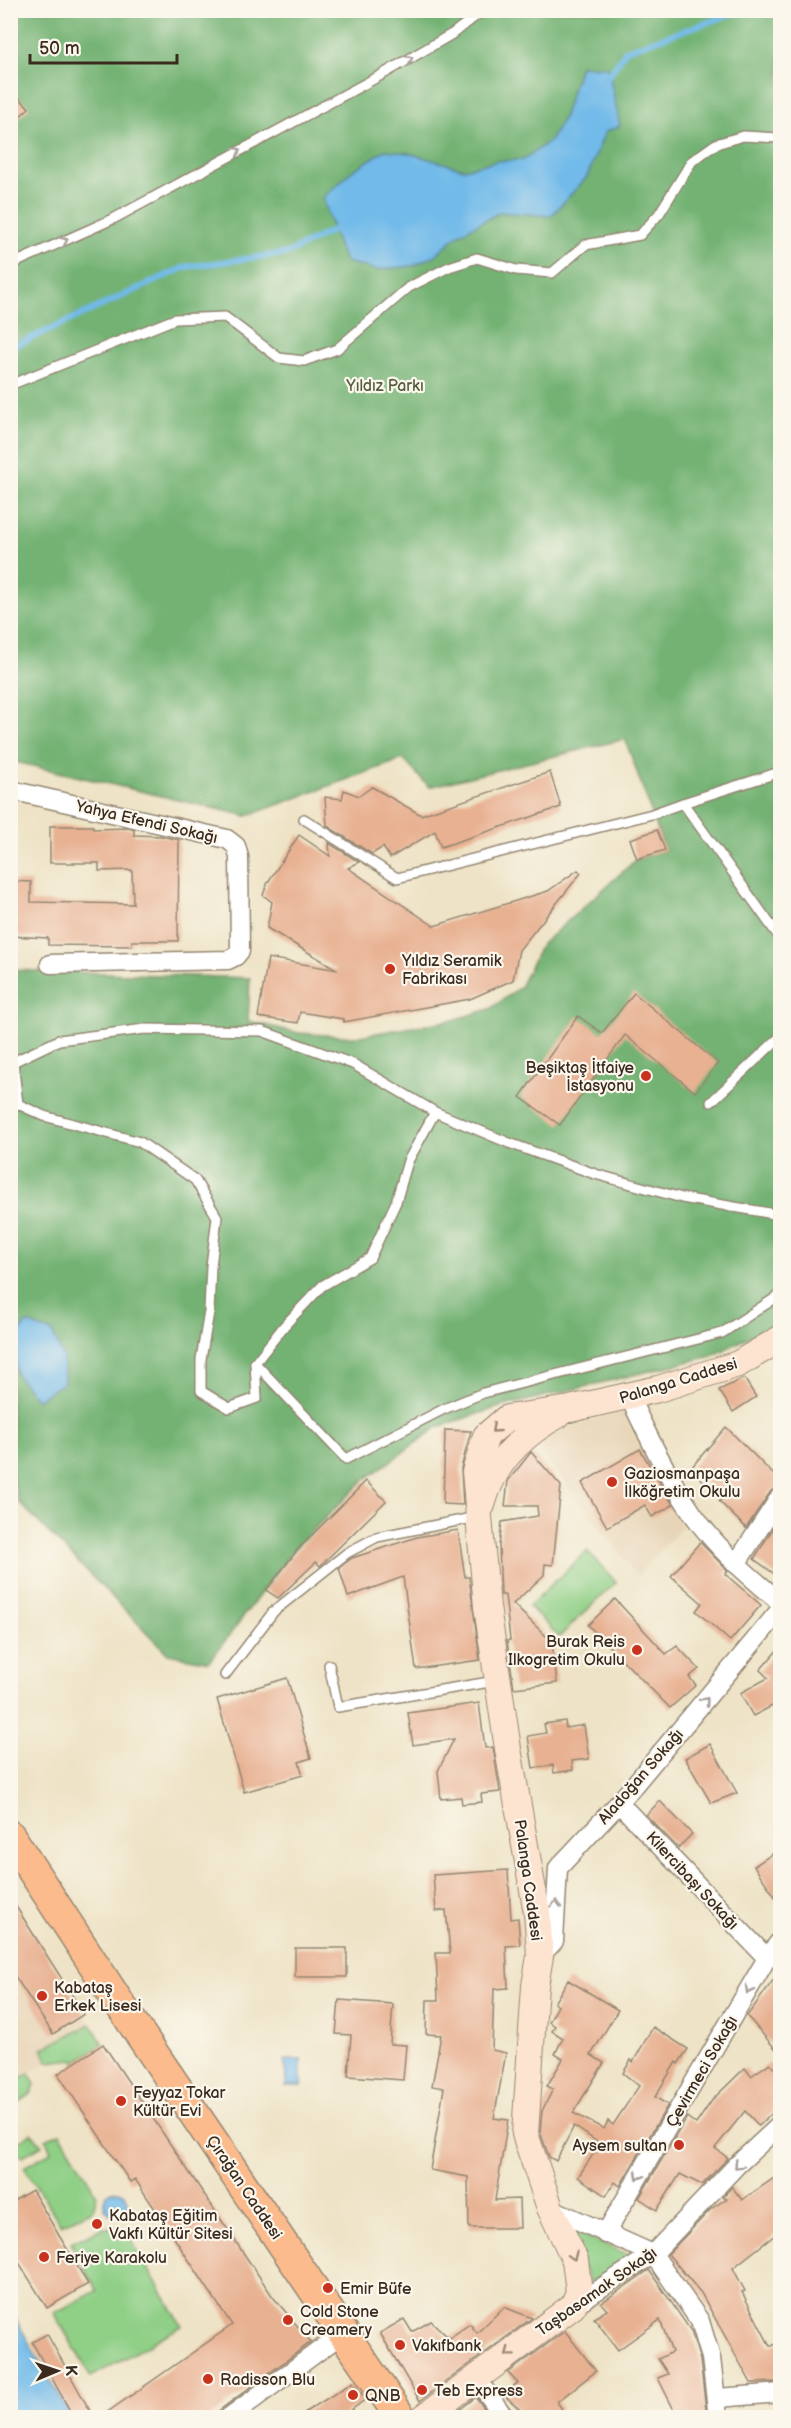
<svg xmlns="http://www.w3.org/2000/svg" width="791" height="2428" viewBox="0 0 791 2428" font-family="'Balsamiq Sans',sans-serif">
<rect width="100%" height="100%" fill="#fbf7ec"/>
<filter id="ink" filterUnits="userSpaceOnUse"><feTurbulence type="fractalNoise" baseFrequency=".0167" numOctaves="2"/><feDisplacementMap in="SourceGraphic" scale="12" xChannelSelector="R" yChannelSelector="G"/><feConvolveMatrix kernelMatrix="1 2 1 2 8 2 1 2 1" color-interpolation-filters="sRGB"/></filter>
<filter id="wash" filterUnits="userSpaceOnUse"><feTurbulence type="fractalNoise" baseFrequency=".008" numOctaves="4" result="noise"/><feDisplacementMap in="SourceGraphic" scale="24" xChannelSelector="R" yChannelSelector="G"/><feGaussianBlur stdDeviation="1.35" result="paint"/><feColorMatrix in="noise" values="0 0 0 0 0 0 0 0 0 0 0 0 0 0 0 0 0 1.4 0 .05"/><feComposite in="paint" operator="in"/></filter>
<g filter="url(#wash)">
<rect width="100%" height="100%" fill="#eee3c6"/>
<g fill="#e8d5b7">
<path d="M624,1411L683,1526L637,1576L531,1438Z"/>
<path d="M10,1897L96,2033L11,2084H10Z"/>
</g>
<g fill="#8fcf86" stroke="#657c52" stroke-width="1.5">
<path d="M587,1551L616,1582L559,1637L529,1606Z"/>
<path d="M91,2024L103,2044L75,2062L73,2059L48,2062L42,2049Z"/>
<path d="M11,2072L23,2077L29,2073L35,2084L31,2094L11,2108Z"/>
<path d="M31,2133L42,2145L23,2156L11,2149V2147Z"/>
<path d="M60,2133L97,2195L93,2210L61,2225L24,2167L51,2152L46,2139Z"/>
<path d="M102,2228H124L182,2326L91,2377L54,2313L97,2291L71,2243Z"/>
<path d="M568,2229L634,2257L590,2283Z"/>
</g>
<path fill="#73b273" stroke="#576e48" stroke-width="1.5" d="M11,11H780V1321L712,1356L496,1408L438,1427L363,1481L294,1549L209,1662L168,1654L18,1501L11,1471V970L250,978L248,1021L298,1033L354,1037L453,1020L490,1009L520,987L541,945L637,859L665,850L625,739L429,787L403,759L247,816L11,761Z"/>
<g fill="#71bae9" stroke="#567284" stroke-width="1.5">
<path d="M580,66L608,67L620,126L605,132L587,177L551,216L500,212L459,234L434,256L413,266L376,270L346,262L338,246L323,198L352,171L385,150L408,153L464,169L497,161L523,160L551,140L564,116Z"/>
<path d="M27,1323L52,1332L63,1357L64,1382L37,1400L16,1374V1336Z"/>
<path d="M285,2060H301V2086H286Z"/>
<circle cx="116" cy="2203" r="12"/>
<path d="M11,2311L71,2417H11Z"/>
</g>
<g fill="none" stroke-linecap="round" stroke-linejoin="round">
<g stroke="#71bae9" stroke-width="6">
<path d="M606,80L626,50L738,12H780"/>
<path d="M10,348L185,267L288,253L339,227"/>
</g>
</g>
<g id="blocks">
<g fill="#e8b192">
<path d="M10,88L29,108L10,125Z"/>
<path d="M550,772L561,807L441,847L435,831L390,858L383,847L372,854L327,826L325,797L342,799L344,790L359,796L372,787L421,815Z"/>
<path d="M50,826H93V829L129,828L134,830V835L161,836L179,840L178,941H132V946L48,945V938L10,936V881L31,882V902L133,904L132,870L99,871V863H50Z"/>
<path d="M657,830L665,850L637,859L630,839Z"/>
<path d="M299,835L330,856L329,843L359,862L348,868L434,926L548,891L578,870L581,873L519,950L513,980L470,999L344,1022L343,1019L300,1012L298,1023L258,1017L268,958L338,970L267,928L272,902L263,895L268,882Z"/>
<path d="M634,993L718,1063L695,1092L625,1035L560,1125L520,1097L578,1016L602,1033Z"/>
<path d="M744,1378L756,1397L733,1412L719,1390Z"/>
<path d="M726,1427L780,1481V1486L771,1491L746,1528L719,1501L724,1499L690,1469Z"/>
<path d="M445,1430L471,1431L461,1468L463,1505L443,1504Z"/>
<path d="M640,1449L673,1505L652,1517L645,1505L607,1527L582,1483Z"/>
<path d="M531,1452L561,1486L553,1565L545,1564L544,1575L513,1604L546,1636L551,1635L557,1683L514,1688L507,1641L510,1640L505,1595H501L499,1546L502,1522L538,1516L537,1506H505L508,1481Z"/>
<path d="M366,1481L386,1501L320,1566L316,1562L278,1598L266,1590L299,1548Z"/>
<path d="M780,1517V1578L754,1559Z"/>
<path d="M458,1530L465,1577H469L480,1660L416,1669L403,1577L348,1597L339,1568L352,1558L417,1537Z"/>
<path d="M700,1542L728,1571L725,1574L761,1605L730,1641L696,1611L702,1603L671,1576Z"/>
<path d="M615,1599L666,1654L677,1646L699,1669L689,1677L696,1685L670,1708L588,1625Z"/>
<path d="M780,1647V1702L753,1716L740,1693L768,1678L760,1670Z"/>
<path d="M287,1678L311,1758L299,1762L303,1775L244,1792L217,1699Z"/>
<path d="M479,1703L485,1748L493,1747L500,1792L481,1794L482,1802L462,1804L461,1797L441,1799L438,1771L454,1739L413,1745L408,1713Z"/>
<path d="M565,1721L566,1728L584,1725L589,1759L572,1761L573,1770L554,1773L553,1765L533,1768L528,1736L546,1733L544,1724Z"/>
<path d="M710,1744L737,1793L711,1803L685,1758Z"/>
<path d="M660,1801L692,1834L678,1848L646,1815Z"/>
<path d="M780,1849V1904L754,1866Z"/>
<path d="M508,1870L511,1919L518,1918L520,1945L506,1946L508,1988L494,1989L492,2050L506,2053L494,2118L508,2120L495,2200L519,2199L520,2228H469L468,2177L430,2170L444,2088L432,2086L441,2035L426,2034L427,2000H438L436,1953H450L446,1910L436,1911L433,1875Z"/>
<path d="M10,1897L84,2014L53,2034L10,1969Z"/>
<rect x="295" y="1948" width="52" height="29"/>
<path d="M780,1971V2054L747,2016Z"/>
<path d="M568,1980L618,2010L591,2055L604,2063L573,2113L604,2129L608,2121L613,2125L639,2086L623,2073L631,2060L633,2062L653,2027L688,2049L678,2064L676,2062L655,2097L668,2105L620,2186L615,2182L606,2196L578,2177L600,2144L574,2126L556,2161L549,2157L540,2132L542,2111L553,2089L547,2086L563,2059L555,2054L563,2038L552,2031L555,2026L549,2022L558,2006L554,2003Z"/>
<path d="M339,2000L393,2004L390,2044L406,2045L403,2080L348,2076L351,2035L336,2034Z"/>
<path d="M103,2044L273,2297L311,2342L209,2418H99L232,2325L135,2179L130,2182L58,2074Z"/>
<path d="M770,2063L780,2074V2106L759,2126L745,2111L715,2148L728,2158L702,2185L680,2174L657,2210L639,2198L687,2117L696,2124L713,2099L745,2068L751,2076Z"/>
<path d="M780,2174V2231L733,2268L745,2291L742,2292L770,2346L780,2343V2382L751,2383L701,2293L668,2254L711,2209L727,2198L723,2196L732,2187L742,2200Z"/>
<path d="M32,2190L88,2284L47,2308L10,2248V2203Z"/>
<path d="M649,2270L691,2331L700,2360L707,2418H678L658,2378L668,2374L658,2359L672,2352L660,2320L618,2350L594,2318L607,2310L601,2303Z"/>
<path d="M504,2307L532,2318L420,2401L380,2333L404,2319L412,2332L431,2321L449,2338L470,2324L477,2333Z"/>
<path d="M565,2331L596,2371L557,2402L562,2409L550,2418H529L502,2393L518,2383L508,2373Z"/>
<path d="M47,2334L94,2418H74L32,2342Z"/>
<path d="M353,2382L366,2399L340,2418H296Z"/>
<path d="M476,2397L491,2418H449Z"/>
</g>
</g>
</g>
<g filter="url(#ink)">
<use href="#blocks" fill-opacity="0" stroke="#948672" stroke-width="1.5"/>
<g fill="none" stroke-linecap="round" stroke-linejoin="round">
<defs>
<g id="lane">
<path d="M10,265L113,219L385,73L452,34L484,10"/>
<path d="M10,385L175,319L225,317L279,358L304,361L337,349L409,287L449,267L477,258L516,270L552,273L585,245L640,235L659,214L692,161L716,144L743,136L780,138"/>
<path d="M780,772L683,803L780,938"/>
<path d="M304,819L397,878L652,814L683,803"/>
<path d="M711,1102L780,1037"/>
<path d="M435,1112L408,1161L396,1202L370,1258L322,1286L284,1326L255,1363L257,1398L229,1408L201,1391V1359L209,1312L211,1266L217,1217L195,1180L140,1142L44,1116L18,1104L13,1062L59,1040L145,1029L262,1031L353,1064L435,1112L509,1143L595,1174L682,1198L780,1215"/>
<path d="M255,1363L346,1459L444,1409L483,1393L722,1333L780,1295"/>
<path d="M329,1665L338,1707L496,1681"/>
<path d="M225,1675L274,1611L347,1553L377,1537L477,1517"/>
</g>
<g id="street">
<path d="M10,790L227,839L236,846L239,857L240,951L236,956L228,960L50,964"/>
<path d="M629,1396C648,1436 668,1478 693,1514C716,1548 749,1576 780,1602"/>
<path d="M736,1564L780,1497"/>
<path d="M619,1803L767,1958"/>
<path d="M540,1956L554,1941L558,1868L619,1803L780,1610"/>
<path d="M550,2208L653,2254L700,2321L711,2358L718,2418"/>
<path d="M605,2234L767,1958L780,1941"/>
<path d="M573,2306L653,2254L737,2165L780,2125"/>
<path d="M476,2378L505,2418"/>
<path d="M718,2398L780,2393"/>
<path d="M228,2418L343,2333"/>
</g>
<g id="secondary">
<path d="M482,1505C493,1463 521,1435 558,1415"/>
<path d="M423,2418L573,2306L579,2292L575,2260L550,2208L525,2134L535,1986L540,1956L537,1913L508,1749L487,1607L475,1472L486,1436L507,1418L570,1409L658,1389L738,1364L780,1339"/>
</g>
<path id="primary" d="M10,1836L121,2006L401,2418"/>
</defs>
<use href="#lane" stroke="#948672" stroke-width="12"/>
<use href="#street" stroke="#948672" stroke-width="21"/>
<use href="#secondary" stroke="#948672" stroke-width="28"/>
<use href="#primary" stroke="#948672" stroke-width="33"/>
<use href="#lane" stroke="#fff" stroke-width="9"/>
<use href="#street" stroke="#fff" stroke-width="18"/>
<use href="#secondary" stroke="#fde4d1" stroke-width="26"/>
<use href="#primary" stroke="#fbbb8c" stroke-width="30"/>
</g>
<defs><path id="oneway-chevron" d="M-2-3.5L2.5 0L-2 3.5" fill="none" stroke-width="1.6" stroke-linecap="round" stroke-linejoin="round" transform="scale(1.5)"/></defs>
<g stroke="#a79f9a">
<use href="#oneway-chevron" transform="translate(409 59) rotate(-30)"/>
<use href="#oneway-chevron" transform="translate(237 151) rotate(-29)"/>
<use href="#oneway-chevron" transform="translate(64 241) rotate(-24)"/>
<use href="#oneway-chevron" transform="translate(705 1701) rotate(-50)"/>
<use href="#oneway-chevron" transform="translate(556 1904) rotate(-87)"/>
<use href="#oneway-chevron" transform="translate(749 1990) rotate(120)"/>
<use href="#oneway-chevron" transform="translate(738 2165) rotate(135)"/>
<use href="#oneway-chevron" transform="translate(639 2176) rotate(121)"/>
</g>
<g stroke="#9c8778">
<use href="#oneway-chevron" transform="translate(495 1429) rotate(139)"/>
<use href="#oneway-chevron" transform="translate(573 2256) rotate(67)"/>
<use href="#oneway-chevron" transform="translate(509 2353) rotate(143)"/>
</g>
</g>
<g fill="#c8321e" stroke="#fbf7ec" stroke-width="2">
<circle cx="390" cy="969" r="6"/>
<circle cx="646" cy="1076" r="6"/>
<circle cx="612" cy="1482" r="6"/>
<circle cx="637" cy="1650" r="6"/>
<circle cx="42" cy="1996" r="6"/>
<circle cx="121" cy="2101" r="6"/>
<circle cx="679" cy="2145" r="6"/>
<circle cx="97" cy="2224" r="6"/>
<circle cx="44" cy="2257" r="6"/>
<circle cx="328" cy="2288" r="6"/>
<circle cx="288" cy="2320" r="6"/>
<circle cx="400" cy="2345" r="6"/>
<circle cx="208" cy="2379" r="6"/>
<circle cx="422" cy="2390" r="6"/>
<circle cx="353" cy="2395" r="6"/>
</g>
<g text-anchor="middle" stroke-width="4.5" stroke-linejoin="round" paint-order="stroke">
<g font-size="16" fill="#545c3d" stroke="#fbf7ec">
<text x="385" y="391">Yıldız Parkı</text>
</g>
<g font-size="16" fill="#3b2a1e" stroke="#fbf7ec">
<text transform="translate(147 821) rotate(13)" y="6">Yahya Efendi Sokağı</text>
<text transform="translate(678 1380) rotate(-17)" y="6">Palanga Caddesi</text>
<text transform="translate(640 1776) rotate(-49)" y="6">Aladoğan Sokağı</text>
<text transform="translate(529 1880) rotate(82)" y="6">Palanga Caddesi</text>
<text transform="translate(693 1880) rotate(47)" y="6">Kilercibaşı Sokağı</text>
<text transform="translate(701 2071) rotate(-60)" y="6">Çevirmeci Sokağı</text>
<text transform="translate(245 2187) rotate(56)" y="6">Çırağan Caddesi</text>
<text transform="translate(596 2291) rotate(-35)" y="6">Taşbasamak Sokağı</text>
</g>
<g font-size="16" fill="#3b2a1e" stroke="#fbf7ec" text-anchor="start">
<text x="402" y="966">Yıldız Seramik<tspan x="402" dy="18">Fabrikası</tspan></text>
<text x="634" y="1073" text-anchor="end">Beşiktaş İtfaiye<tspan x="634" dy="18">İstasyonu</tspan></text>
<text x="624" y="1479">Gaziosmanpaşa<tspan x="624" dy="18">İlköğretim Okulu</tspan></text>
<text x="625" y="1647" text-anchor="end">Burak Reis<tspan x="625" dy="18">Ilkogretim Okulu</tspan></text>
<text x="54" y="1993">Kabataş<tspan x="54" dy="18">Erkek Lisesi</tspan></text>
<text x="133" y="2098">Feyyaz Tokar<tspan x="133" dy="18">Kültür Evi</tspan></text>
<text x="667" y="2151" text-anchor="end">Aysem sultan</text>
<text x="109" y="2221">Kabataş Eğitim<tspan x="109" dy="18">Vakfı Kültür Sitesi</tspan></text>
<text x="56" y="2263">Feriye Karakolu</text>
<text x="340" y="2294">Emir Büfe</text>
<text x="300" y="2317">Cold Stone<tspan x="300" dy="18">Creamery</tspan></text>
<text x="412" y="2351">Vakıfbank</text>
<text x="220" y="2385">Radisson Blu</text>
<text x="434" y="2396">Teb Express</text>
<text x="365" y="2401">QNB</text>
</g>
</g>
<rect width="791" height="2428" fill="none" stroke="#fbf7ec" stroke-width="36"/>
<g transform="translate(57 2371) rotate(88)" stroke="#fbf7ec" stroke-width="4.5" paint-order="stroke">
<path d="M0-4.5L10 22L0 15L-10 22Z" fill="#3b2a1e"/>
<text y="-9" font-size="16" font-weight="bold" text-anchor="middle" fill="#3b2a1e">K</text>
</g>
<path d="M30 54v9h147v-9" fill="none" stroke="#3b2a1e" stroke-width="3"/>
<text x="39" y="54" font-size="18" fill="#3b2a1e" stroke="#fbf7ec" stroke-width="4.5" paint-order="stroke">50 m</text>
</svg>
